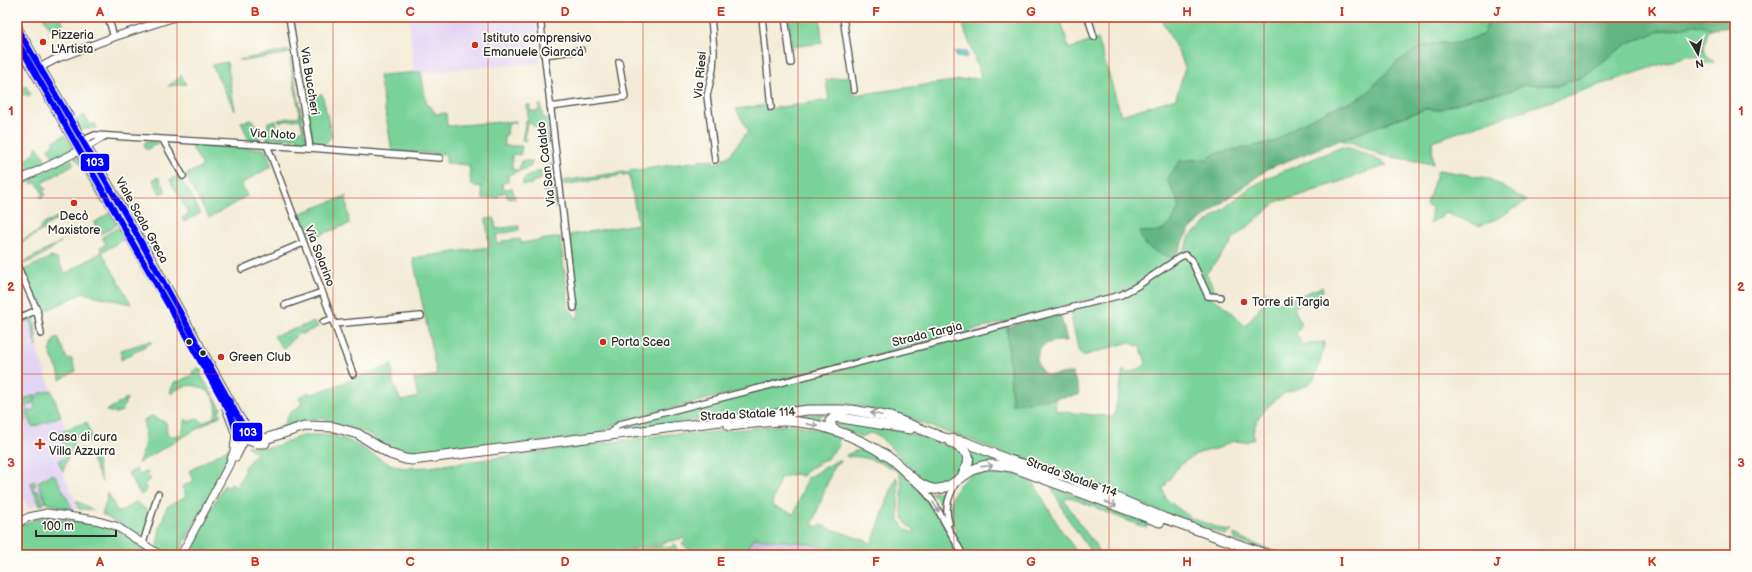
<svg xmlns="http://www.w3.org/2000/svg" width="1752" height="572" viewBox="0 0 1752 572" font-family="'Balsamiq Sans',sans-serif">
<rect width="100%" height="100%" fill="#fdfcf7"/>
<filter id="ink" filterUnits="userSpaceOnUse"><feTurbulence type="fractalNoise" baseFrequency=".025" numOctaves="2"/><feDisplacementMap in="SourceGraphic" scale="8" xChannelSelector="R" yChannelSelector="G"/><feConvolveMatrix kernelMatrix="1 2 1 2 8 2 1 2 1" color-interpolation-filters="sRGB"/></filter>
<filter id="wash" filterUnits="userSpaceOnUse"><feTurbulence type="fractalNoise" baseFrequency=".012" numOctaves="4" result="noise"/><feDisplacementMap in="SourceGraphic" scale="16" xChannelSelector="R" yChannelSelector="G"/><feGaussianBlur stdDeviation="0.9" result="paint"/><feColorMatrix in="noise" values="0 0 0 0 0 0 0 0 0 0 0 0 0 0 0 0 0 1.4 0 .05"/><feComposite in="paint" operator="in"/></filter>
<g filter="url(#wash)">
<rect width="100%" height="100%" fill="#f3ebd5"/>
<g fill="#e2d4f3">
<path d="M409,17H535L539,45L534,49L535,54L540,57V63L414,73Z"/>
<path d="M34,315L39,356L66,429L58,433L69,456L58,461L79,509L75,510H66L46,503L38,506L36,504L33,505L34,507L29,509L17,483V326L20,324V322Z"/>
</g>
<path fill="#c5c0da" d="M753,538L806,543L853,555H704L684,547Z"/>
<g fill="#79d399" stroke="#527f62">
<path d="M43,17H61L63,24L51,29Z"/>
<path d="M788,17H820L822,43L791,47Z"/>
<path d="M966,17H1060L1069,49L1098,39L1121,115L1176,98L1185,68L1181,57L1160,17H1494L1488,23L1483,35L1458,43H1440L1396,63L1367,93L1352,102L1339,105L1295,127L1275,142L1217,153L1207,159L1180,161L1167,179L1180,206L1172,223L1160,232H1140L1175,259L1129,289L1110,296L1085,301L620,422L595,435L410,457L391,451L369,434L359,430L328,423L324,418L305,420L304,423L262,436L283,426L289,414L302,404L299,397L309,392L310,395L392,365L393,383L401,401L418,397L414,379L437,375L413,258L489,247L486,219L494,218L496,229L519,226V230L496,235L498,244L502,243V241L520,239L521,243L560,237L569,309L578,319L579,309L577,306L569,235L638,224L629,174L563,185L562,181L713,159V163L722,162L723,158L728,157L748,131L736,109L768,105L769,109L829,100L826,80L850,76L853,93L856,95L981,77L961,19Z"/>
<path d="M1696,25L1714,29L1708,31L1704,48L1707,57L1714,62C1700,67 1703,58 1693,56C1690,55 1684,58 1680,58L1432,141L1433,164L1381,155L1353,143L1340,140L1425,109L1438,110L1476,97L1511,91L1523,85H1560L1582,77L1628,43L1660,31Z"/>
<path d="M290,50V53L250,60H239Z"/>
<path d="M291,58L307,145L300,144L297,137H293V139L273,138L269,142L267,139L268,122L276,121L279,134L303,130L300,119L279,122L278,120L300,116L290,59Z"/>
<path d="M227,62L235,111L212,65Z"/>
<path d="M421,72L427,106H430L436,114L446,113L447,126L516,121V123L508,124L507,135H504V146H522L520,155L512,154V169L519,170L521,161H533L530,167L508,175V182L502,183L503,189L512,188L515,199L507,197L506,192L498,195V197L483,199L481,186L474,187L471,184L469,165L446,163V154L392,151L379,75Z"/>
<path d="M181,75L186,84L168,86L179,78Z"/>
<path d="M25,85L31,94L28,96L25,94L18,97L17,94Z"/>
<path d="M322,94L332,136L323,146L318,147L313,143L305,97Z"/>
<path d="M541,104L543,118H547L550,144L546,145L544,138L547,135L545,127L540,128L533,126V124L527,123L524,138L527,139V141L522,140L526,120H528L527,105H530V111H539V105Z"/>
<path d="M84,115L90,125L95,123L97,128L81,129L76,120Z"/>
<path d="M251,120L254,121L260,138L256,141L249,140L241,122Z"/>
<path d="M65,135L72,147C69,154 62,156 54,159L48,148L52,146L54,141Z"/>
<path d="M146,141L159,143L146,150L144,145Z"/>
<path d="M190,144L264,149L267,153L272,166L241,184L247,196L209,218L185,175L203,166Z"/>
<path d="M37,146L47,163L25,174L22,171L26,160L34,154Z"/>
<path d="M1342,147C1353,147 1377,159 1387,165L1293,198L1278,201L1233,239L1232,242L1206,274L1216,292V294H1211L1194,258L1183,254L1190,236L1248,189L1269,177Z"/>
<path d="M79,157L105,203L103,204L79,162L74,158Z"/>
<path d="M71,159L74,164L42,183L46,189L43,191L46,195L41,198L40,196L43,194L36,182L32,184L30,181L17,187V185Z"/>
<path d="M552,163L557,207L553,208L551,191L543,192V189L551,188L549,175H547L546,170L550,167L549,164Z"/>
<path d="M541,170L542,179L532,182V184L523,185V180L525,178Z"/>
<path d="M1438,170L1488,178L1527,201L1498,218L1479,226L1446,213L1430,224L1432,208L1426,206Z"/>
<path d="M179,175L201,213L184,222L182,218L189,214L170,180Z"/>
<path d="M158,177L161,183L160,185L161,186L163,185L166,191L160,194L153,180Z"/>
<path d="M346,196L349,224L311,238L303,218L298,220L296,215Z"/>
<path d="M111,212L117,225L100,234L94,223Z"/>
<path d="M57,217V219L44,227L45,229L17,245V241L18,243L41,230L39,227Z"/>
<path d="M119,227L126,238L102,252L131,304L87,294L85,292L41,313L24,270L51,257L57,259L65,274L102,252L100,248L106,244L102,237Z"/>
<path d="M62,241C50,250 37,261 21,264Z"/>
<path d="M1184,257L1189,259L1206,296C1211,300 1216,299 1220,303C1230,310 1238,317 1245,327L1267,298L1263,294L1267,291L1280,303L1322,287L1323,291L1310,301L1294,307C1297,316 1305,327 1296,333L1302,345L1310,343L1325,342C1322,352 1319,372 1313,380C1307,388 1293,389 1285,393C1272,401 1249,422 1254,439L1245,442L1233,441L1219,448L1199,453L1185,461L1175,471L1163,489L1166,499L1191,518L1225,530L1232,531L1225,535L1163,513L1056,470L1027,460L1008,456L973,441L897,415L863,407L840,405L769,409L622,431L619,429L620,426L1007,327L1012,404L1055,398L1056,411L1114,417L1123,370L1127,373C1135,371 1141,369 1146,363L1140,345L1137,346L1129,342L1083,356L1079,353L1070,311L1116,298Z"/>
<path d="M34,315L37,347L33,338L35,337L32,330L34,329L30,320L20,324V322Z"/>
<path d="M315,322L318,327L302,334L299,333L283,349L274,336Z"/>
<path d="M58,337L66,357L68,359L71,358L76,371L60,380L59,372L50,353L54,339Z"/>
<path d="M151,341L152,342L121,360V350Z"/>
<path d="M198,368L202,371L200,374L221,408L219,411L221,415L138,463C146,450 145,437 144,422L145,419L152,416L159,420L166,422L167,435C173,437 177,436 182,433L186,419L188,422L198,418L203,423L214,417C226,395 191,373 172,394L170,392L175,381L178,382L194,374L192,372Z"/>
<path d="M19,384L24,399L36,395L31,404L25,408L17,388V386Z"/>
<path d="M51,390L61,416L33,427L26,410L31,411L34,410L35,406L33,404L38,394Z"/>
<path d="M127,398L122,411L116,413L106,411Z"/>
<path d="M19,399L27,420L24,421L22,420L17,421V400Z"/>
<path d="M852,413L897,424C871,418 847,414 821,414L819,418V422L764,418L788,415Z"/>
<path d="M834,420L902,431L964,451L967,458L959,472L946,482L938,486L926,483L879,436L870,433L861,437L834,425Z"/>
<path d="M87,422L93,443L76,436L63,471L58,461L69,456L58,432Z"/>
<path d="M793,424L832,433L838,438L839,445L828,458L806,471L803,476L795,474L780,478L772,503V506L794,514L807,478L840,459L841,462L835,464L833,468L812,525L819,527L820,525L872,543L896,477L898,481L899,521L906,530L915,533V530C892,522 908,489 898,471C884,464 863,454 847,457L846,455C853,452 859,449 867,450C886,454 921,489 932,505C939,514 943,525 949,535L956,531L949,511L953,495L959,485L965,479L982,469H1002L1032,480L1061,530L1079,555H853L806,543L753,538L743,555C724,555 694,560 682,543L685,541L684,538L606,555H186L224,485L229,488L231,484L236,487L245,471L243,469L256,453L247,446L249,445C270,453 282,442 302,436C311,434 323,435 333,436C358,440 375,461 399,467C408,469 421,467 430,467L670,434L703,433Z"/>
<path d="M964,446L1030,468L1111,498L1005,462L971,467Z"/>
<path d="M229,448L225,466L178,555H166L157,547L160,527L167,507L186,496L182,487L194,480L189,471Z"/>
<path d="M94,450L102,482C99,473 88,458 94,450Z"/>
<path d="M136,469L139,475L147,472L149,474L147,476L151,479L144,484L147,490L141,495L128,474Z"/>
<path d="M52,474L55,475L73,510L46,503L38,482Z"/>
<path d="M34,481L36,485L32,487L34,491L38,490L44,504L40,505L30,483Z"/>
<path d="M1052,487L1151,521L1146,528L1069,497L1064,500L1087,534L1103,555H1093L1067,517L1052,488Z"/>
<path d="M946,491L944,499L939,502L930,493Z"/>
<path d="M108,493L118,513L136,502L150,512L143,533L140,535L102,514L107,499L106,494Z"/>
<path d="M76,501L92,509L93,510L79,509Z"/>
<path d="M47,517L107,526L116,529L147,549V553L149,555H17V527L33,520Z"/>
<path d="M1234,534L1241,537V539L1285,555H1277L1235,540Z"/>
<path d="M674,543L681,553L680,555H616L661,545L671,548Z"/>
</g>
<g fill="#62b581" stroke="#467056">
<path d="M1494,17H1735V27L1714,29L1696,25L1660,31L1628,43L1582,77L1560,85H1523L1511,91L1476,97L1438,110L1425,109L1340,140L1269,168L1229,197L1189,230L1175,259C1162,255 1141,249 1140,232C1167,232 1168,230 1180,206L1167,179L1180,161L1207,159L1217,153L1275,142L1295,127L1339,105L1352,102L1367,93L1396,63L1420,47L1440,43H1458L1483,35L1488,23Z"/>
<path d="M1060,313L1067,341C1060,341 1049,341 1043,346C1033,355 1036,373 1050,375C1058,376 1065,372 1072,373L1078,386L1079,395L1012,404L1007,327Z"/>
</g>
<path fill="#4cbbc2" stroke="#3c7376" d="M963,51H966L968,56L967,57H956L955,52Z"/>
</g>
<g filter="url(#ink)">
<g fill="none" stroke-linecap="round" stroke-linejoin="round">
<defs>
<g id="minor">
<path d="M108,17L114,37"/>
<path d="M289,17L310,148"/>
<path d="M540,17L574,308"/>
<path d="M711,17L714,51L713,69L707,96L715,160"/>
<path d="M762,17L771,107"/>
<path d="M785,17L791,63"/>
<path d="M843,17L854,90"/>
<path d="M1088,17L1094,37"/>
<path d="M544,55L581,50"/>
<path d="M550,107L625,97L619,62"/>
<path d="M163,140L183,176"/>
<path d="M83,145L88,138L95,135L310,148L440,158"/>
<path d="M267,145L353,374"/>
<path d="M87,147L104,137"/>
<path d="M17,265L37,310L41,334"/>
<path d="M242,269L303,243"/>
<path d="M285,305L322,292"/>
<path d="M17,319L37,310"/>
<path d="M323,322L332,319"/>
<path d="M334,324L421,316"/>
<path d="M612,435L613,430L620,424L1121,295L1139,285L1180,257L1185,255L1191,259L1208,296L1220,297"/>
<path d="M922,487L934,503L963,555"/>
<path d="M949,523C944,508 949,496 956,482"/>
<path d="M143,543L158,494"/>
</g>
<g id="tertiary">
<path d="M35,70L58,58L114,37L175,17"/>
<path d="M17,181L85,148"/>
<path d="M236,457L246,437"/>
<path d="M17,523L29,517L47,513L95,520L116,526L160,555"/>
<path d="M181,555L229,465L234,451L236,432"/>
</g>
<g id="primary">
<path d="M17,28L140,240L239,418L248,430L260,439L268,438L305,426L334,427L358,434L390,454L405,459L412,460L808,410H852L890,417L944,438L965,442L1009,460L1067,477L1164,518L1268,555"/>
<path d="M17,41L160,289"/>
<path d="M227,408L238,437L258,443H265"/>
<path d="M729,426C747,424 766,421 784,421C819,421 858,437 887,456C901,465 915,486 933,489C952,491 964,471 982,466C992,463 1002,466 1012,467L1160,522"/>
<path d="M836,431L832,428L830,421L835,417L910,429"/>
<path d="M951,442C969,453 974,455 963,474"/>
</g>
</defs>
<use href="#minor" stroke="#494844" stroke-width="8"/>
<use href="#tertiary" stroke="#494844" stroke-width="9"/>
<use href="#primary" stroke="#494844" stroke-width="11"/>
<use href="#minor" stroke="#fff" stroke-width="5.5"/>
<use href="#tertiary" stroke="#fff" stroke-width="7"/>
<use href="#primary" stroke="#fff" stroke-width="9"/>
<defs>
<path id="bus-1" d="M17,28L140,240L241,422L248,429C248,434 246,437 241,438L237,435L230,413L17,41"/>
</defs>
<use href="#bus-1" stroke="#fdfcf7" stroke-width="9"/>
<use href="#bus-1" stroke="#00f" stroke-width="6"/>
</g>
<defs><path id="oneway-shaft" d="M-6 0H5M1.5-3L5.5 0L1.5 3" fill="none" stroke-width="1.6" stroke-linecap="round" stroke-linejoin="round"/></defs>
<g stroke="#a0a0a0">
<use href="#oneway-shaft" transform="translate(876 414) rotate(-168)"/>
<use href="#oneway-shaft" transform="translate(812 425) rotate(13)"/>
<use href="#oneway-shaft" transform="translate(987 466) rotate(-6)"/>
<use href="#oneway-shaft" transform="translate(1111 504) rotate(20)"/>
<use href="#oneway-shaft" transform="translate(936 507) rotate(58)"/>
</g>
</g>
<path fill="none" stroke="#c8321e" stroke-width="1" stroke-opacity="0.55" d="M177,17V555M333,17V555M488,17V555M643,17V555M798,17V555M954,17V555M1109,17V555M1264,17V555M1419,17V555M1575,17V555M17,198H1735M17,374H1735"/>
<g fill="#c8321e" stroke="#fdfcf7" stroke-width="1.5">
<circle cx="43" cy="42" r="4"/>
<circle cx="475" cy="45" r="4"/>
<circle cx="74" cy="203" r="4"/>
<circle cx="1244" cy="302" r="4"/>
<circle cx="603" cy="342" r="4"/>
<circle cx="221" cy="357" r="4"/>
<path d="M38 438h4v4h4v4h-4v4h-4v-4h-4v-4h4z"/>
</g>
<g fill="#2b2b2b" stroke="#fdfcf7" stroke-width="1.5">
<circle cx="189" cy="342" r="3.5"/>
<circle cx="203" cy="353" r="3.5"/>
</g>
<g text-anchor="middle" stroke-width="3.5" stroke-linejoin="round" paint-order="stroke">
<g font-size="12" fill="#2b2b2b" stroke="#fdfcf7" text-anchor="start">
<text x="51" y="39">Pizzeria<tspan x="51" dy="14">L'Artista</tspan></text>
<text x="483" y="42">Istituto comprensivo<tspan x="483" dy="14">Emanuele Giaracà</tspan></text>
<text x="74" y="220" text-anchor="middle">Decò<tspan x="74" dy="14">Maxistore</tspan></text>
<text x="1252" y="306">Torre di Targia</text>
<text x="611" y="346">Porta Scea</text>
<text x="229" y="361">Green Club</text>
<text x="49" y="441">Casa di cura<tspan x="49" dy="14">Villa Azzurra</tspan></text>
</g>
<g font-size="12" fill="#2b2b2b" stroke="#fdfcf7">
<text transform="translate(700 75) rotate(-85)" y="4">Via Riesi</text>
<text transform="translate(310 81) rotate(81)" y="4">Via Buccheri</text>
<text transform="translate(273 134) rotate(3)" y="4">Via Noto</text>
<text transform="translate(546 164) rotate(-97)" y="4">Via San Cataldo</text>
<text transform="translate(142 220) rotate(61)" y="4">Viale Scala Greca</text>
<text transform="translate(320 256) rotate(69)" y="4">Via Solarino</text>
<text transform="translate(927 334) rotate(-14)" y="4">Strada Targia</text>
<text transform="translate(748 414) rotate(-3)" y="4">Strada Statale 114</text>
<text transform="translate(1072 477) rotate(20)" y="4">Strada Statale 114</text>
</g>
</g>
<g stroke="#fdfcf7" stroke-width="1.5">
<rect x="80" y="153" width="30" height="19" rx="4" fill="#00f"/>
<rect x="232" y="422" width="31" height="20" rx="4" fill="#00f"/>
</g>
<g font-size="11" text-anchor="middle" font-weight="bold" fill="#fff">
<text x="95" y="166">103</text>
<text x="248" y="436">103</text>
</g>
<rect width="1752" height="572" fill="none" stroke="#fdfcf7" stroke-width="44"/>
<g transform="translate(1698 54) rotate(171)" stroke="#fdfcf7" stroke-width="3" paint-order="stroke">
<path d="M0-3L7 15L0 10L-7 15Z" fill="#2b2b2b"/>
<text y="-6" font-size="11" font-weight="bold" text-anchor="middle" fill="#2b2b2b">N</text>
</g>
<path d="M36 530v6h80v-6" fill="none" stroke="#2b2b2b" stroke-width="2"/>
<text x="42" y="530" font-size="12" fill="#2b2b2b" stroke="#fdfcf7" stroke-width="3" paint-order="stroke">100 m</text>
<rect x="22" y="22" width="1708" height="528" fill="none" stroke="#c8321e" stroke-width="1.5"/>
<g font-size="13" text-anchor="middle" font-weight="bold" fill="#c8321e">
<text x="100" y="16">A</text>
<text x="255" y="16">B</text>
<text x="410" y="16">C</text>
<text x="565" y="16">D</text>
<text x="721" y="16">E</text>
<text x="876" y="16">F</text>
<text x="1031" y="16">G</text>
<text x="1187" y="16">H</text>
<text x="1342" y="16">I</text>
<text x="1497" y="16">J</text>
<text x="1652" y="16">K</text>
<text x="11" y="115">1</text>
<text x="1741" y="115">1</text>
<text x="11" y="291">2</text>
<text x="1741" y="291">2</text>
<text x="11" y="467">3</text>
<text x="1741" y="467">3</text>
<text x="100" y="566">A</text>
<text x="255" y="566">B</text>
<text x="410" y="566">C</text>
<text x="565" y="566">D</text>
<text x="721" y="566">E</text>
<text x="876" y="566">F</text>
<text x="1031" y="566">G</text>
<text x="1187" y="566">H</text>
<text x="1342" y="566">I</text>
<text x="1497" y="566">J</text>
<text x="1652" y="566">K</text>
</g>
</svg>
